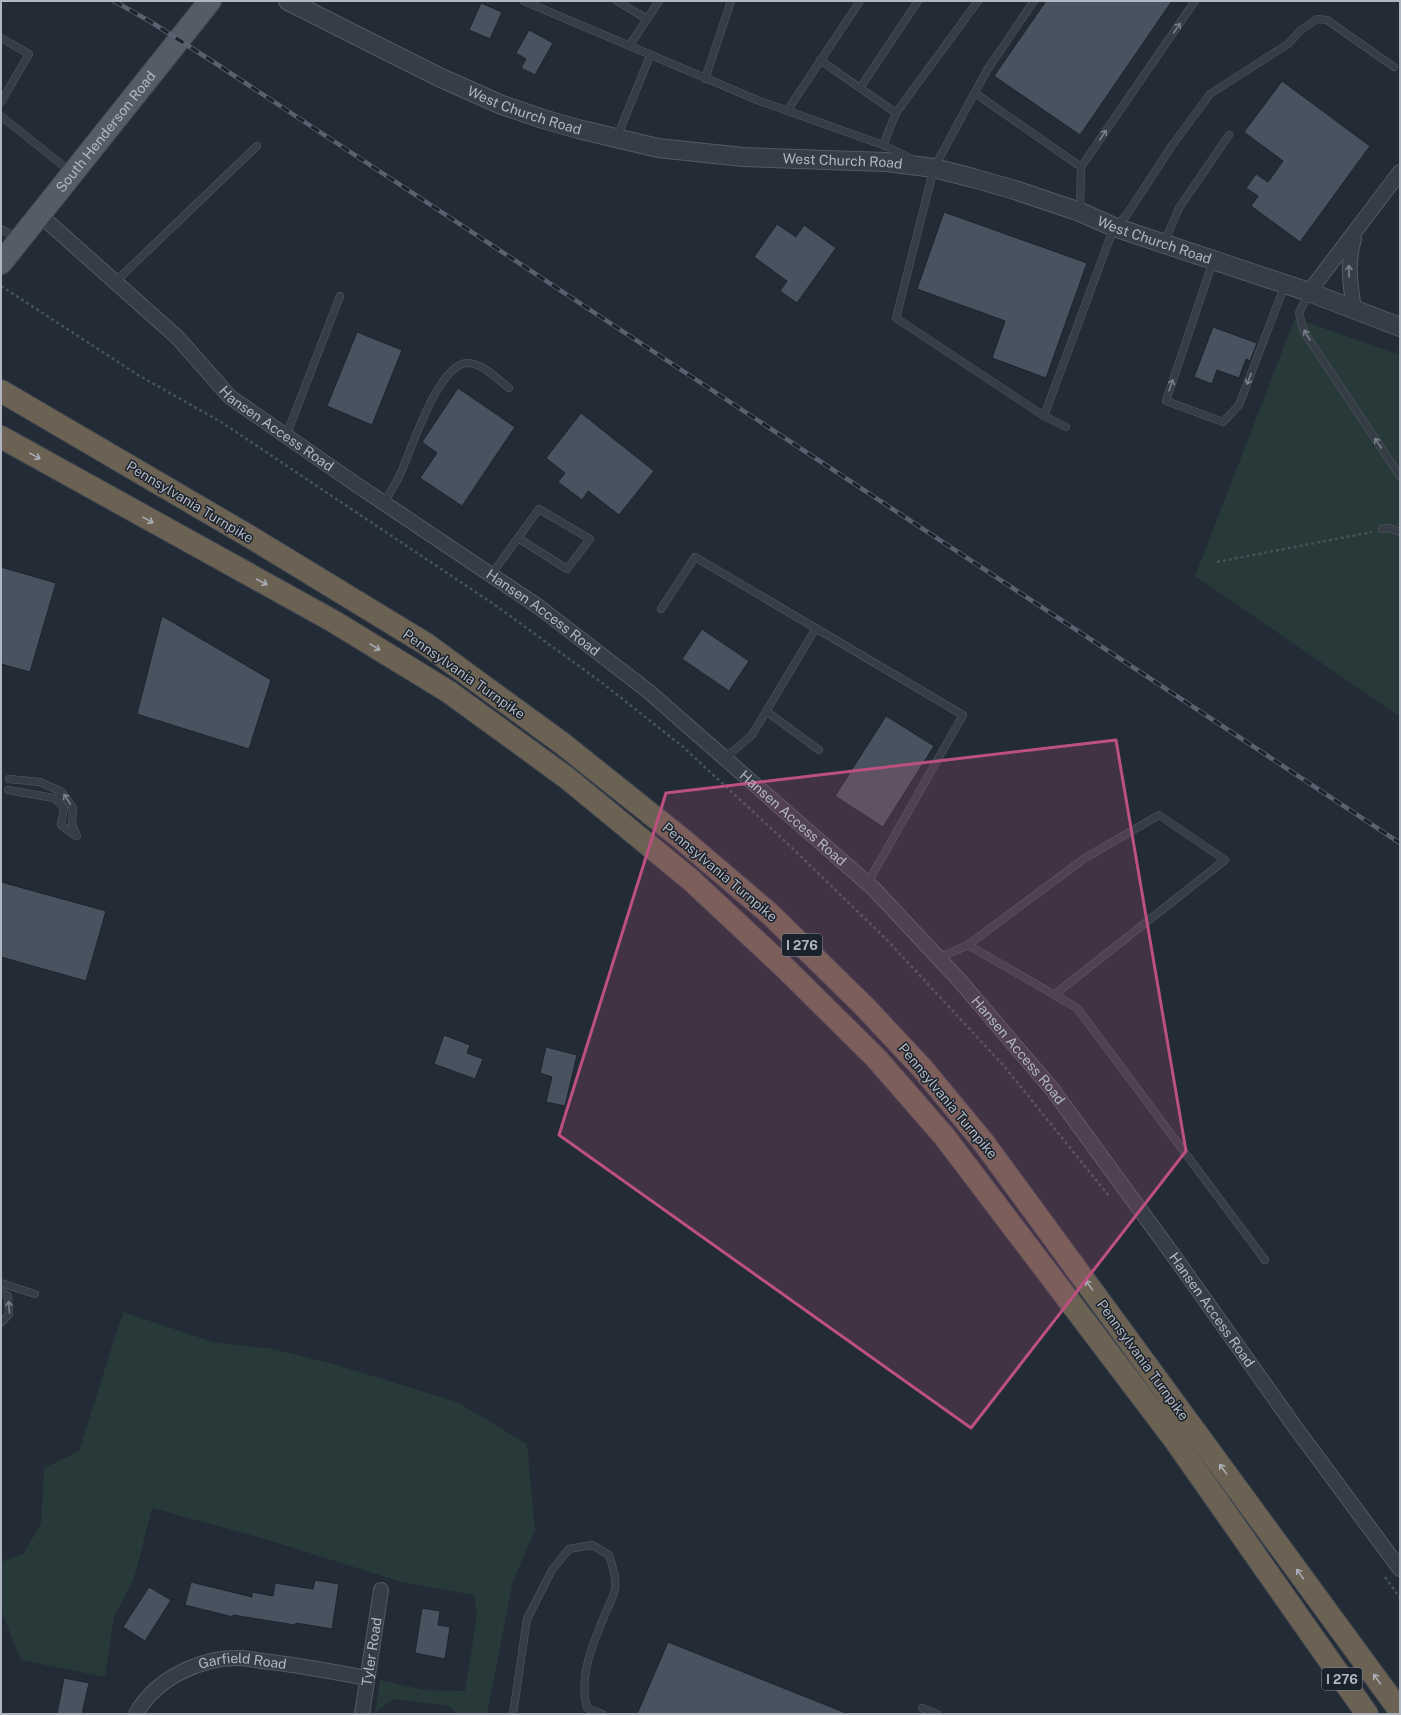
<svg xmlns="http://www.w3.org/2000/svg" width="1401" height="1715" viewBox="0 0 1401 1715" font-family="'Public Sans',sans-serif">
<rect width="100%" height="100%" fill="#222b36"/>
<g fill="#273939">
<path d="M1295,318L1400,355V717L1195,576Z"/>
<path d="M123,1312L213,1342L273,1349L337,1365L457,1402L527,1444L535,1530L513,1581L487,1714H457L449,1706L393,1699L375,1713L380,1680L424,1690L465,1691L477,1615L474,1595L401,1582L265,1539L152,1508L134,1579L114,1617L105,1677L21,1660L2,1613L1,1562L23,1554L41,1524L44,1468L79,1451Z"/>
</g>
<g fill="#49525f" stroke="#1d242d">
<path d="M1046,1H1172L1080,135L994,76Z"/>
<path d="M481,3L502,12L490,39L469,30Z"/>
<path d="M529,30L553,43L535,75L521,68L526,59L516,53Z"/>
<path d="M1282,81L1370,146L1300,242L1251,206L1258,196L1246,188L1256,174L1268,182L1283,161L1244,132Z"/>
<path d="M944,212L1087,263L1046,378L992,358L1005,321L917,289Z"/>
<path d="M777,224L796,237L804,225L836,248L797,303L780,291L787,281L754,257Z"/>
<path d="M1213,327L1257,343L1250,361L1246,359L1239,378L1217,370L1212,384L1194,377Z"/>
<path d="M357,332L402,350L372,425L327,406Z"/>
<path d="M458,388L515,427L462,506L420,478L437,453L422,442Z"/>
<path d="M581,413L654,471L619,515L588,491L582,500L558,482L565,473L546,458Z"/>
<path d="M1,567L56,583L30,672L1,664Z"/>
<path d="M162,616L271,680L249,749L137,714Z"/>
<path d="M702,629L749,661L729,691L682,659Z"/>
<path d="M886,716L934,746L883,827L835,796Z"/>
<path d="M1,882L106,911L86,981L1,957Z"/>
<path d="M444,1035L470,1045L467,1053L483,1059L475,1079L434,1064Z"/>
<path d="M546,1047L577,1055L565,1106L546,1102L552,1077L540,1073Z"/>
<path d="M315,1580L339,1584L332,1629L296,1623L295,1625L233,1615V1617L185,1605L191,1582L252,1597V1592L273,1596L275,1583L313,1589Z"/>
<path d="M149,1587L171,1600L145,1641L123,1627Z"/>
<path d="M422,1608L440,1611L438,1625L450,1627L445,1659L415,1653Z"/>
<path d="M668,1642L846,1713V1714H637Z"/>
<path d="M64,1678L89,1683L82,1714H57Z"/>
</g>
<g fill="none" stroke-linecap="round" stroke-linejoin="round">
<defs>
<g id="service">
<path d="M524,1L757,100L883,145L912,159"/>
<path d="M617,1L647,19"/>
<path d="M1034,1L987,70L934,168L896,318L1044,416L1066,427"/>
<path d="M1,38L29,54L1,102"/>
<path d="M629,46L659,1"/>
<path d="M820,60L896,113"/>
<path d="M705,79L731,1"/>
<path d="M860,88L918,1"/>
<path d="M975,93L1081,167"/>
<path d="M787,111L860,1"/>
<path d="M1,116L71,172"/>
<path d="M617,137L650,56"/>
<path d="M883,145L896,113L978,1"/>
<path d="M1080,211L1081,167L1195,1"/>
<path d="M1,229L17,238"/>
<path d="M1164,243L1179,208L1229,135"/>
<path d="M1213,261L1166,401L1223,422L1239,405L1285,285"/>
<path d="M115,282L257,146"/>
<path d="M1309,292L1299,313L1304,332L1400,476"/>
<path d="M1044,416L1114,227L1126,216L1171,147L1210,94L1288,44L1301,30L1317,19L1327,20L1394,67"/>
<path d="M286,436L340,296"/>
<path d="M384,503C389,494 394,486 399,477C410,454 438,362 468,363C484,364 497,379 509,388"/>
<path d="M1382,529L1389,528L1400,532"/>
<path d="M491,575L539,509L590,539L567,569L518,538"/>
<path d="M661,609L695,557L963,715L867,884"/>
<path d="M766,711L819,750"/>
<path d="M725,758L752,735L816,628"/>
<path d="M9,779L40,782L62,792L73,808L72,824L77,836"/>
<path d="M8,790L54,798L64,808L61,825L76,836"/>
<path d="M968,945L1085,858L1159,815L1225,860L1054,995"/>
<path d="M939,958L968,945L1077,1008L1265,1260"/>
<path d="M1,1283L35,1294"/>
<path d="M1,1292L8,1296L9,1314L1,1323"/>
<path d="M922,1708L937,1714"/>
<path d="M513,1714L527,1619L552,1570L569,1549L592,1545L609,1555C612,1565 617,1578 615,1589C614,1596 609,1605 606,1612C594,1641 578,1676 587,1708L602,1714"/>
</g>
<g id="minor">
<path id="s1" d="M39,214L178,338L230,397L357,485L539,607L648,691L874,889L960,981L1052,1089L1176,1259L1295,1427L1400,1569"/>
<path d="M1354,239C1347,263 1350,284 1354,309"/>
<path d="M1309,292L1400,172"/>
<path id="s2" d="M136,1714C156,1678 201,1657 241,1658C251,1659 261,1661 271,1662C303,1666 335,1672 367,1678"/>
<path id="s3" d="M362,1714L381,1590"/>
</g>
<g id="tertiary">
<path id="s4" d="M288,1L441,78L502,105L543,119L578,129L658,148L743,157L886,162L934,168L973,178L1015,190L1080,212L1114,227L1309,292L1400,327"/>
</g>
<g id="primary">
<path id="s5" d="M1,263L210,1"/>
</g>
<g id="motorway">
<path d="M1,391L252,538L426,644L563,744L682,839L770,914L864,1006L922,1068L984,1143L1400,1711"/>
<path d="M1,437L333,621L449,692L567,778L691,880L783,966L876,1058L944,1136L1174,1439L1367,1714"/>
</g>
</defs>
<use href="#service" stroke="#535a64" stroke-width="8"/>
<use href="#minor" stroke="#535a64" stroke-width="16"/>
<use href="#tertiary" stroke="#535a64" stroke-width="20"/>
<use href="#primary" stroke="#3f4650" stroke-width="24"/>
<use href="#motorway" stroke="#404751" stroke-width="24"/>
<g stroke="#445456" stroke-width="2.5" stroke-dasharray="3 3" stroke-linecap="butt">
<path d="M1,286L138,375L221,422L495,605L601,682L682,746L788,844L887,940L1004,1066L1109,1196"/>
<path d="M1217,562L1372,532"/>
<path d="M1385,1577L1400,1598"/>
</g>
<use href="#service" stroke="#363d47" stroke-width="7"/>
<use href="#minor" stroke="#363d47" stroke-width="14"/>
<use href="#tertiary" stroke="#363d47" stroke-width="18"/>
<use href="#primary" stroke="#545c67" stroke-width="22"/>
<use href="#motorway" stroke="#6c6253" stroke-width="22"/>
<defs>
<path id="rail" d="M114,1L151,22L215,63L1400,843"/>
</defs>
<use href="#rail" stroke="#58616d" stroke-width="4.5"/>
<use href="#rail" stroke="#1b222b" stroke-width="3" stroke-dasharray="9" stroke-linecap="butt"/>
</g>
<defs><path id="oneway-shaft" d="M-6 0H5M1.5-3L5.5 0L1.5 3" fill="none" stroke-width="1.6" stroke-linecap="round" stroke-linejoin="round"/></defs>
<g stroke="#79808b">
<use href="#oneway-shaft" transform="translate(1177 28) rotate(-56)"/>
<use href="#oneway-shaft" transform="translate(1103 135) rotate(-56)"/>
<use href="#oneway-shaft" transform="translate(1349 271) rotate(-91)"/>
<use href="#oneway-shaft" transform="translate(1307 335) rotate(-120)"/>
<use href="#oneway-shaft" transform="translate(1249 379) rotate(111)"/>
<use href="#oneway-shaft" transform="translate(1171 385) rotate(-71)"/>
<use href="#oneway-shaft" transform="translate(1378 443) rotate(-124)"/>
<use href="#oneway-shaft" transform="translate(67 799) rotate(-123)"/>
<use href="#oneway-shaft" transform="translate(9 1307) rotate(-94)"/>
</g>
<g stroke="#a9aeb8">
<use href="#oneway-shaft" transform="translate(35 456) rotate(29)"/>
<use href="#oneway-shaft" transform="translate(148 520) rotate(29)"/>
<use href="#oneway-shaft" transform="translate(262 582) rotate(28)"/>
<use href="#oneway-shaft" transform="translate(375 647) rotate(32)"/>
<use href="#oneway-shaft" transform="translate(1089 1285) rotate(-126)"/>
<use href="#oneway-shaft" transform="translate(1223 1469) rotate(-126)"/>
<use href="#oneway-shaft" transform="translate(1300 1574) rotate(-126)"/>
<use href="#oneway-shaft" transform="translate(1377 1679) rotate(-126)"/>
</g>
<path fill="#bc507f" fill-opacity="0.2" stroke="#bc507f" stroke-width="3" stroke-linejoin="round" d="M1116,740L1186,1151L971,1428L559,1135L666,793Z"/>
<g text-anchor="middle" stroke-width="3" stroke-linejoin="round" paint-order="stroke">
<g fill="#1b222b" stroke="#838a95" stroke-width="1">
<rect x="782" y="934" width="40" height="22" rx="3"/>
<rect x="1322" y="1668" width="40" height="22" rx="3"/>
</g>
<g font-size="13" font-weight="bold" fill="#b0b7c3">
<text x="802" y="950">I 276</text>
<text x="1342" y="1684">I 276</text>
</g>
<g font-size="14" fill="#b0b7c3" stroke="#1b222b">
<text dy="5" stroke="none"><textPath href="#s4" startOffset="261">West Church Road</textPath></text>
<text dy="5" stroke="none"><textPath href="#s5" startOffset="168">South Henderson Road</textPath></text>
<text dy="5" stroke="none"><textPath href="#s4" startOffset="585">West Church Road</textPath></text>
<text dy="5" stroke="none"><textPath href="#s4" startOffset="909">West Church Road</textPath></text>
<text dy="5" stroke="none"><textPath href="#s1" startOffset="321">Hansen Access Road</textPath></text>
<text transform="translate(190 502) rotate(31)" y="5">Pennsylvania Turnpike</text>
<text dy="5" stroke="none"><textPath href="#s1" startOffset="645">Hansen Access Road</textPath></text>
<text transform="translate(464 674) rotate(35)" y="5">Pennsylvania Turnpike</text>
<text dy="5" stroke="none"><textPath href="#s1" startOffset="969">Hansen Access Road</textPath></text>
<text transform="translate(720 872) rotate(40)" y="5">Pennsylvania Turnpike</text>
<text dy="5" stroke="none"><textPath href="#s1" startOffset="1293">Hansen Access Road</textPath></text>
<text transform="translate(948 1101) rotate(50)" y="5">Pennsylvania Turnpike</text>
<text dy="5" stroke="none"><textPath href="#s1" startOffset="1617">Hansen Access Road</textPath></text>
<text transform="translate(1143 1360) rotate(54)" y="5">Pennsylvania Turnpike</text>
<text dy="5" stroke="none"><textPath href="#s3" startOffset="63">Tyler Road</textPath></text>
<text dy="5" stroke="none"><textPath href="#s2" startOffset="126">Garfield Road</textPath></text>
</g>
</g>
<rect width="1401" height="1715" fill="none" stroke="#b0b7c3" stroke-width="4"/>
</svg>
